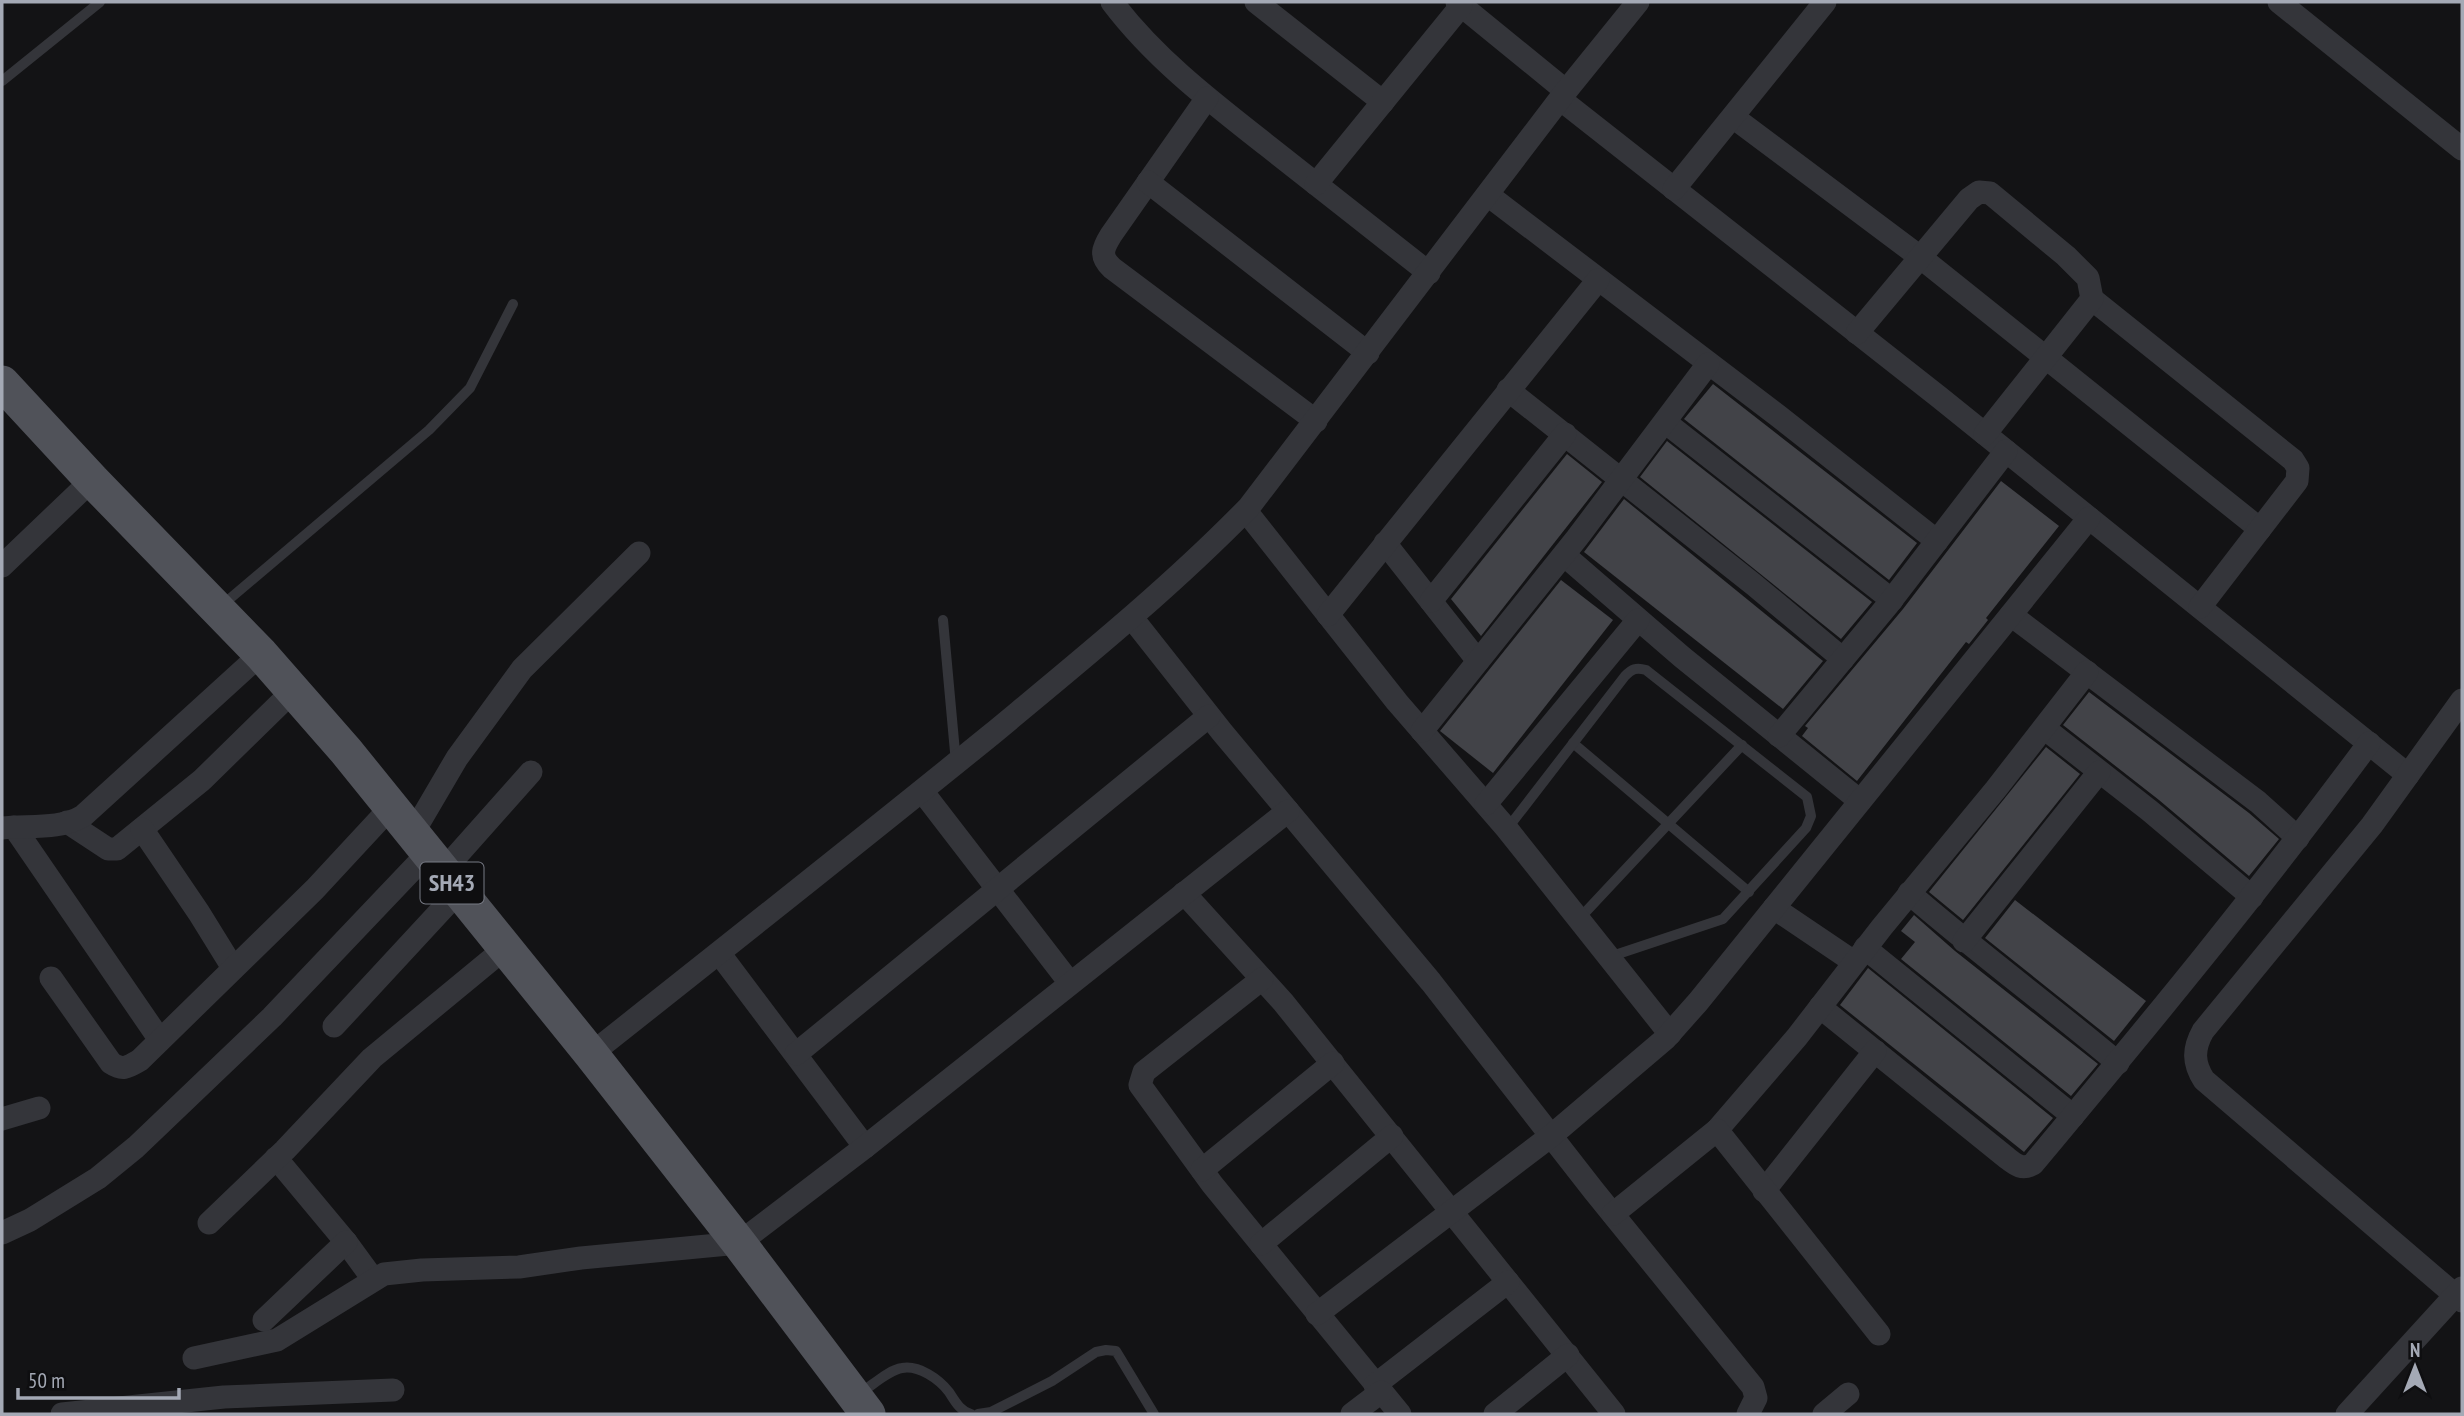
<svg xmlns="http://www.w3.org/2000/svg" width="2464" height="1416" viewBox="0 0 2464 1416" font-family="'PT Sans Narrow',sans-serif">
<rect width="100%" height="100%" fill="#131315"/>
<g fill="#424348">
<path d="M1713,384L1917,543L1889,580L1684,419Z"/>
<path d="M1667,441L1872,602L1841,639L1640,477Z"/>
<path d="M1567,454L1602,482L1481,636L1451,599Z"/>
<path d="M2001,481L2059,526L1986,618L1988,620L1969,644L1966,642L1857,781L1802,736L1808,728L1805,726L1903,609Z"/>
<path d="M1624,499L1823,661L1783,709L1584,552Z"/>
<path d="M1561,580L1613,620L1493,773L1440,731Z"/>
<path d="M2089,692L2249,813L2279,839L2249,876L2159,800L2063,725Z"/>
<path d="M2046,747L2080,774L1963,920L1929,892Z"/>
<path d="M2015,900L2146,1001L2114,1041L1985,938Z"/>
<path d="M1914,915L1955,951L2098,1064L2071,1096L1901,959L1915,942L1901,931Z"/>
<path d="M1868,968L2053,1118L2024,1152L1840,1005Z"/>
</g>
<g fill="none" stroke-linecap="round" stroke-linejoin="round">
<g stroke="#34353a" stroke-width="10">
<path d="M2,81L100,2"/>
<path d="M220,607L429,430L470,388L513,304"/>
<path d="M943,620L956,763"/>
<path d="M1573,743L1749,892"/>
<path d="M1507,829L1625,676C1632,669 1636,667 1646,670L1807,797L1811,816L1806,828L1723,919L1609,957"/>
<path d="M1579,919L1742,745"/>
<path d="M860,1393C872,1386 888,1370 902,1368C919,1365 939,1379 949,1392C955,1401 960,1411 971,1414"/>
<path d="M978,1414L991,1412L1052,1381L1096,1352L1106,1350L1116,1351L1154,1414"/>
</g>
<g stroke="#34353a" stroke-width="23">
<path d="M1112,2C1155,59 1213,103 1269,147C1322,189 1376,231 1429,273"/>
<path d="M1256,2L1383,102"/>
<path d="M1457,2L1566,91"/>
<path d="M2279,2L2462,149"/>
<path d="M1207,98L1111,235C1103,248 1099,256 1112,268L1316,421"/>
<path d="M1560,99L1939,397L2408,775"/>
<path d="M1733,117L1920,257L2260,529"/>
<path d="M1148,182L1368,353"/>
<path d="M1316,184L1461,6"/>
<path d="M1674,189L1825,2"/>
<path d="M1488,195L1777,415L1937,541"/>
<path d="M2092,299L2293,460L2298,468L2297,481L2200,607"/>
<path d="M1857,333L1969,199L1979,192L1990,193L2066,256L2088,278L2092,299L1985,434"/>
<path d="M1508,390L1753,584L1843,659"/>
<path d="M1665,422L1892,600"/>
<path d="M1246,511L1397,702L1507,829L1670,1034"/>
<path d="M1385,543L1478,661"/>
<path d="M1564,555L1682,657L1860,801"/>
<path d="M2,566L92,480"/>
<path d="M1431,601L1565,434"/>
<path d="M1328,615L1598,280"/>
<path d="M2011,615L2258,802L2298,838"/>
<path d="M1132,618L1222,732L1431,982L1594,1191L1753,1387L1756,1398L1748,1414"/>
<path d="M2462,700L2372,825L2203,1031C2193,1049 2193,1063 2204,1080L2462,1301"/>
<path d="M2044,728L2150,811L2252,897"/>
<path d="M1422,731L1577,538L1708,364"/>
<path d="M1779,736L1887,606L2006,451"/>
<path d="M922,791L1070,983"/>
<path d="M1486,804L1638,620"/>
<path d="M67,822L108,849H117L202,780L293,691"/>
<path d="M14,827L160,1040"/>
<path d="M2,828C27,825 60,830 83,816L261,654"/>
<path d="M142,829L199,913L233,968"/>
<path d="M413,833L457,758L522,669L639,553"/>
<path d="M443,871L531,772"/>
<path d="M1184,893L1283,1002L1614,1414"/>
<path d="M1909,893C1977,952 2049,1005 2118,1063"/>
<path d="M1774,908L1854,962"/>
<path d="M1964,941L2099,772"/>
<path d="M1865,948L2073,1116"/>
<path d="M719,953L865,1147"/>
<path d="M51,978L111,1063C123,1071 128,1067 140,1060L315,889L392,806"/>
<path d="M1262,979L1144,1072L1140,1085L1212,1184L1400,1414"/>
<path d="M1820,1007L2007,1158C2016,1165 2022,1170 2033,1164C2148,1026 2262,888 2369,743"/>
<path d="M334,1026L459,891"/>
<path d="M591,1054C725,948 859,842 992,734C1080,661 1169,589 1249,507L1566,91L1638,2"/>
<path d="M796,1054L1209,716"/>
<path d="M2,1119L39,1108"/>
<path d="M1717,1130L1797,1037L1882,927L1996,789L2087,672"/>
<path d="M276,1158L346,1242L373,1279"/>
<path d="M1202,1170L1333,1063"/>
<path d="M1764,1191L1875,1051"/>
<path d="M1613,1214L1717,1130L1879,1334"/>
<path d="M209,1223L285,1150L372,1058L504,949"/>
<path d="M2,1233L30,1220L98,1178L136,1147L272,1017L429,852"/>
<path d="M1261,1244L1392,1136"/>
<path d="M1317,1314L1551,1136L1665,1039L1698,1002L2089,518"/>
<path d="M264,1320L346,1242"/>
<path d="M194,1358L277,1340L384,1274L422,1270L519,1267L581,1258L739,1243L865,1147L1288,811"/>
<path d="M1375,1385L1508,1282"/>
<path d="M62,1414L224,1397L393,1390"/>
<path d="M1352,1414L1381,1392"/>
<path d="M1495,1414L1568,1355"/>
<path d="M1824,1414L1848,1394"/>
<path d="M2347,1414L2462,1288"/>
</g>
<path stroke="#505259" stroke-width="35" d="M2,383L92,480L261,654L346,751L591,1054L739,1243L868,1414"/>
</g>
<g text-anchor="middle" stroke-width="5" stroke-linejoin="round" paint-order="stroke">
<rect fill="#0e0e10" stroke="#777a84" stroke-width="2" x="420.5" y="862.5" width="63" height="41" rx="5"/>
<g font-size="24" font-weight="bold" fill="#a4a9b5">
<text x="452" y="891">SH43</text>
</g>
</g>
<rect width="2464" height="1416" fill="none" stroke="#a4a9b5" stroke-width="7"/>
<g transform="translate(2415 1367)" stroke="#0e0e10" stroke-width="5" paint-order="stroke">
<path d="M0-5L12 26L0 18L-12 26Z" fill="#a4a9b5"/>
<text y="-10" font-size="19" font-weight="bold" text-anchor="middle" fill="#a4a9b5">N</text>
</g>
<path d="M18 1388v10h161v-10" fill="none" stroke="#a4a9b5" stroke-width="3.5"/>
<text x="28" y="1388" font-size="21" fill="#a4a9b5" stroke="#0e0e10" stroke-width="5" paint-order="stroke">50 m</text>
</svg>
